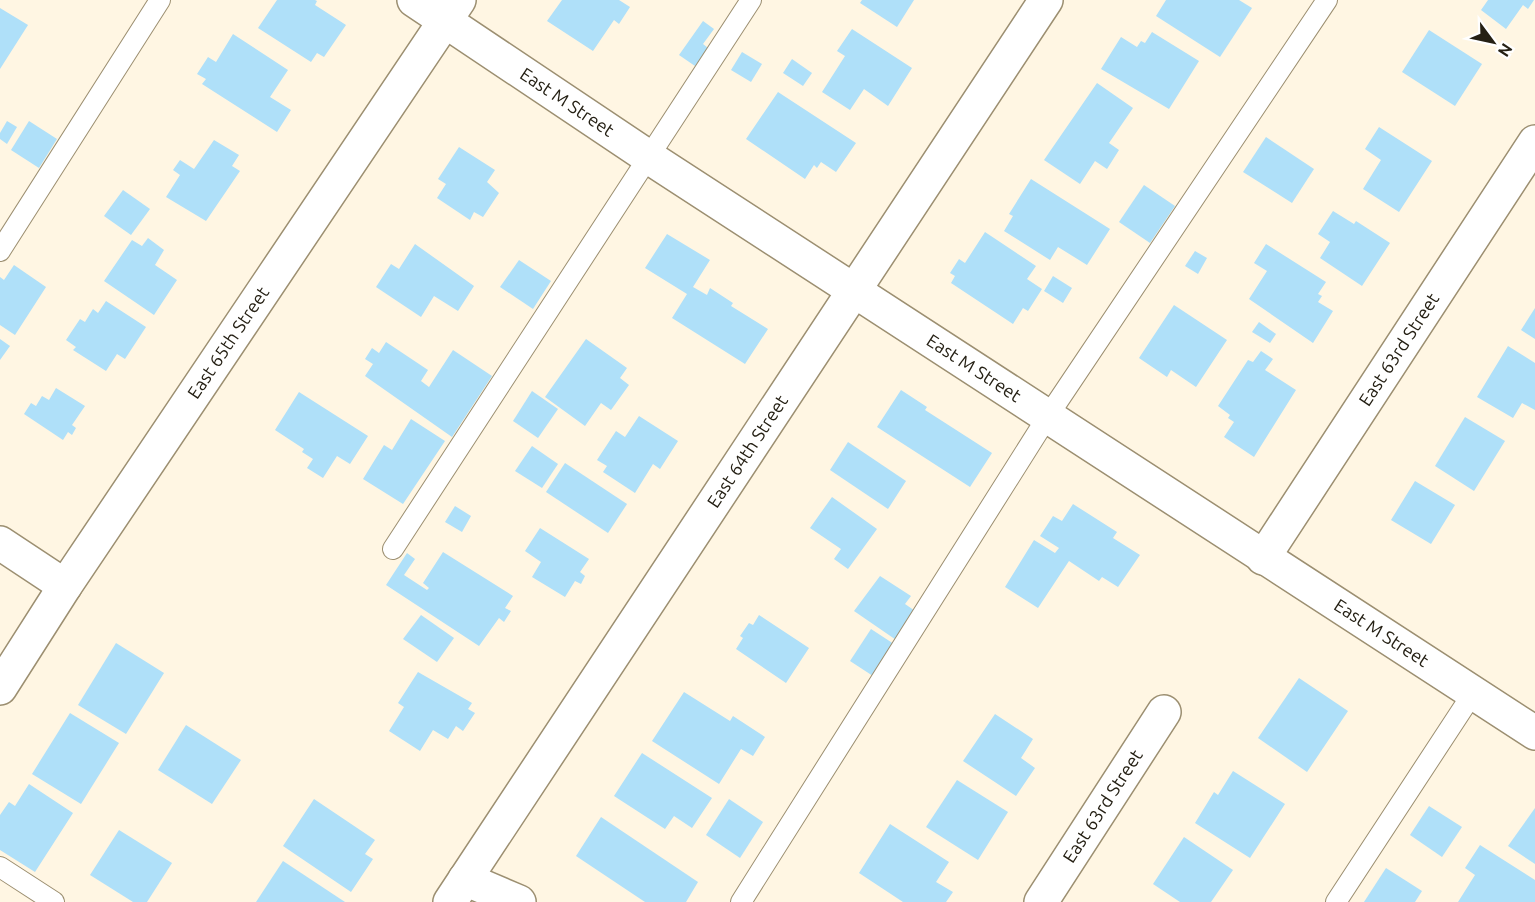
<svg xmlns="http://www.w3.org/2000/svg" width="1535" height="902" viewBox="0 0 1535 902" font-family="Ubuntu,sans-serif">
<rect width="100%" height="100%" fill="#fff6e3"/>
<g fill="#afe0f9">
<path d="M277,0H315L317,1L315,5L346,25L324,57L317,53L311,62L258,28Z"/>
<path d="M562,0H619L630,7L619,24L614,20L593,51L547,21Z"/>
<path d="M862,0H914L897,27L860,3Z"/>
<path d="M1166,0H1239L1252,8L1220,57L1156,16Z"/>
<path d="M1488,0H1534L1528,9L1523,5L1506,29L1481,10Z"/>
<path d="M0,8L28,25L0,69Z"/>
<path d="M703,21L714,29L703,44L708,48L695,66L679,55Z"/>
<path d="M852,29L912,68L888,106L864,89L850,110L822,92L845,56L837,51Z"/>
<path d="M1429,30L1482,64L1455,106L1402,72Z"/>
<path d="M1152,32L1199,61L1169,109L1101,69L1121,37L1137,47L1141,41L1145,43Z"/>
<path d="M233,34L288,70L270,97L291,110L277,132L202,84L206,79L197,74L208,57L216,62Z"/>
<path d="M742,52L762,64L751,82L731,70Z"/>
<path d="M792,59L812,73L803,86L783,73Z"/>
<path d="M1097,83L1133,108L1109,143L1119,150L1107,169L1095,161L1080,184L1044,160Z"/>
<path d="M778,92L856,143L836,172L821,162L817,168L814,165L805,179L746,139Z"/>
<path d="M7,121L17,127L7,144L0,139V133Z"/>
<path d="M29,121L57,139L39,168L11,150Z"/>
<path d="M1379,127L1432,161L1399,212L1363,189L1381,160L1365,149Z"/>
<path d="M1266,137L1314,169L1292,203L1243,172Z"/>
<path d="M214,140L239,155L232,166L240,171L206,221L166,197L180,175L173,170L180,160L194,169Z"/>
<path d="M459,147L495,170L487,182L499,193L483,217L474,212L470,220L437,198L446,184L438,179Z"/>
<path d="M1031,179L1110,229L1087,265L1058,247L1050,260L1004,231L1013,216L1009,214Z"/>
<path d="M1144,185L1175,206L1150,243L1119,222Z"/>
<path d="M123,190L150,209L131,235L104,216Z"/>
<path d="M1333,211L1354,224L1356,221L1390,243L1362,286L1320,258L1330,242L1318,234Z"/>
<path d="M985,232L1036,266L1027,279L1042,289L1028,311L1023,308L1013,324L951,283L955,276L950,273L959,259L965,263Z"/>
<path d="M667,234L710,260L693,287L707,295L710,288L733,303L731,306L768,329L745,364L672,318L687,294L645,268Z"/>
<path d="M148,238L164,250L155,265L177,280L154,315L104,281L132,240L142,246Z"/>
<path d="M415,244L474,286L458,311L434,296L421,317L376,287L391,264L399,269Z"/>
<path d="M1266,244L1326,282L1318,294L1322,296L1318,302L1333,311L1313,343L1249,299L1267,271L1254,263Z"/>
<path d="M1195,251L1207,258L1198,274L1185,266Z"/>
<path d="M519,260L551,281L533,309L500,287Z"/>
<path d="M14,265L46,287L15,335L0,325V277L4,280Z"/>
<path d="M1053,276L1072,288L1063,303L1044,291Z"/>
<path d="M106,301L146,327L125,359L117,354L106,371L73,350L76,347L66,340L80,319L85,322L93,309L98,313Z"/>
<path d="M1174,305L1227,340L1196,387L1171,370L1167,377L1139,358Z"/>
<path d="M1535,308V339L1521,330Z"/>
<path d="M1259,322L1276,334L1270,343L1252,332Z"/>
<path d="M0,339L10,346L0,360Z"/>
<path d="M586,339L627,368L620,378L629,385L611,410L601,403L585,426L545,397Z"/>
<path d="M386,342L428,370L421,381L429,387L453,350L492,376L452,437L365,376L373,364L365,359L372,348L379,353Z"/>
<path d="M1508,346L1535,363V410L1522,403L1513,418L1477,397Z"/>
<path d="M1261,351L1273,359L1265,370L1296,390L1254,457L1224,437L1234,422L1228,418L1230,415L1218,406L1248,360L1253,362Z"/>
<path d="M56,388L85,406L72,425L76,428L72,435L68,432L63,440L24,414L31,403L36,406L42,396L49,400Z"/>
<path d="M901,390L927,407L925,410L992,453L970,487L877,427Z"/>
<path d="M532,391L558,409L538,438L513,421Z"/>
<path d="M299,392L368,436L350,464L337,456L323,478L307,468L313,459L302,452L304,449L275,430Z"/>
<path d="M639,416L678,441L660,469L653,464L635,493L603,472L607,466L597,460L616,431L625,437Z"/>
<path d="M1465,417L1505,441L1474,491L1435,466Z"/>
<path d="M411,419L445,441L403,504L363,479L384,445L392,450Z"/>
<path d="M848,442L906,481L888,509L830,470Z"/>
<path d="M532,446L558,464L542,488L515,471Z"/>
<path d="M565,463L627,504L608,533L546,492Z"/>
<path d="M1415,481L1455,505L1431,544L1391,520Z"/>
<path d="M832,497L877,529L848,569L834,559L841,549L810,528Z"/>
<path d="M1073,504L1117,532L1113,538L1140,555L1118,587L1102,577L1099,581L1069,561L1038,608L1005,587L1034,540L1055,553L1059,548L1040,536L1053,516L1062,521Z"/>
<path d="M455,506L471,516L462,532L445,522Z"/>
<path d="M540,528L589,559L580,572L585,576L581,584L575,581L565,597L532,577L541,562L525,551Z"/>
<path d="M443,552L513,596L505,608L511,611L504,622L499,618L479,646L386,585L407,553L415,559L404,575L427,590L429,588L423,583Z"/>
<path d="M880,576L911,596L905,604L921,615L902,644L854,611Z"/>
<path d="M421,615L454,638L437,662L403,639Z"/>
<path d="M759,615L809,648L786,683L736,649L743,638L740,636L749,623L753,625Z"/>
<path d="M871,629L897,646L876,678L850,661Z"/>
<path d="M116,643L164,673L126,734L78,705Z"/>
<path d="M418,672L472,703L468,709L475,713L463,731L456,726L448,739L433,730L420,751L389,731L404,707L398,703Z"/>
<path d="M1299,678L1348,711L1307,772L1258,738Z"/>
<path d="M684,692L730,721L733,716L765,737L753,756L741,749L719,784L652,741Z"/>
<path d="M70,713L119,743L81,804L32,774Z"/>
<path d="M995,714L1033,739L1021,758L1035,768L1016,796L963,761Z"/>
<path d="M186,725L241,760L212,804L158,770Z"/>
<path d="M642,753L712,798L692,828L674,816L665,829L614,796Z"/>
<path d="M1233,771L1285,804L1250,858L1195,823L1214,792L1218,795Z"/>
<path d="M957,780L1008,812L978,860L926,827Z"/>
<path d="M29,784L73,813L35,872L0,850V815L9,802L15,806Z"/>
<path d="M314,799L375,840L365,854L373,859L351,892L283,846Z"/>
<path d="M729,799L763,822L740,858L706,835Z"/>
<path d="M1429,806L1462,827L1442,857L1410,835Z"/>
<path d="M1535,808V864L1508,846Z"/>
<path d="M601,817L698,882L686,902H645L576,856Z"/>
<path d="M890,824L949,862L936,882L953,892L946,902H903L859,873Z"/>
<path d="M119,830L172,863L147,902H133L90,875Z"/>
<path d="M1184,837L1233,870L1211,902H1180L1153,884Z"/>
<path d="M1480,845L1535,880V902H1458L1475,875L1465,868Z"/>
<path d="M283,861L345,902H256Z"/>
<path d="M1386,868L1422,891L1415,902H1364Z"/>
</g>
<g fill="none" stroke-linecap="round" stroke-linejoin="round">
<defs>
<g id="lane">
<path d="M0,251L160,0"/>
<path d="M393,549L751,0"/>
<path d="M0,867L54,902"/>
<path d="M741,902L1048,416L1327,0"/>
<path d="M1336,902L1473,693"/>
</g>
<g id="street">
<path id="s1" d="M414,0L647,156L1535,733"/>
<path d="M0,543L65,586"/>
<path id="s2" d="M1263,558L1535,142"/>
<path id="s3" d="M0,688L65,586L459,0"/>
<path d="M465,879L519,902"/>
<path id="s4" d="M1041,902L1164,712"/>
</g>
<g id="secondary">
<path id="s5" d="M450,902L1046,0"/>
</g>
</defs>
<use href="#lane" stroke="#9c8f71" stroke-width="22"/>
<use href="#street" stroke="#9c8f71" stroke-width="36"/>
<use href="#secondary" stroke="#9c8f71" stroke-width="36"/>
<use href="#lane" stroke="#fff" stroke-width="20"/>
<use href="#street" stroke="#fff" stroke-width="33"/>
<use href="#secondary" stroke="#fff" stroke-width="33"/>
</g>
<g text-anchor="middle" stroke-width="6" stroke-linejoin="round" paint-order="stroke">
<g font-size="18" fill="#252014" stroke="#fff">
<text dy="6" stroke="none"><textPath href="#s1" startOffset="184">East M Street</textPath></text>
<text dy="6" stroke="none"><textPath href="#s3" startOffset="414">East 65th Street</textPath></text>
<text dy="6" stroke="none"><textPath href="#s2" startOffset="249">East 63rd Street</textPath></text>
<text dy="6" stroke="none"><textPath href="#s1" startOffset="670">East M Street</textPath></text>
<text dy="6" stroke="none"><textPath href="#s5" startOffset="540">East 64th Street</textPath></text>
<text dy="6" stroke="none"><textPath href="#s1" startOffset="1156">East M Street</textPath></text>
<text dy="6" stroke="none"><textPath href="#s4" startOffset="114">East 63rd Street</textPath></text>
</g>
</g>
<g transform="translate(1493 42) rotate(123)" stroke="#ffffff" stroke-width="4.5" paint-order="stroke">
<path d="M0-4.5L10 22L0 15L-10 22Z" fill="#252014"/>
<text y="-9" font-size="16" font-weight="bold" text-anchor="middle" fill="#252014">N</text>
</g>
</svg>
